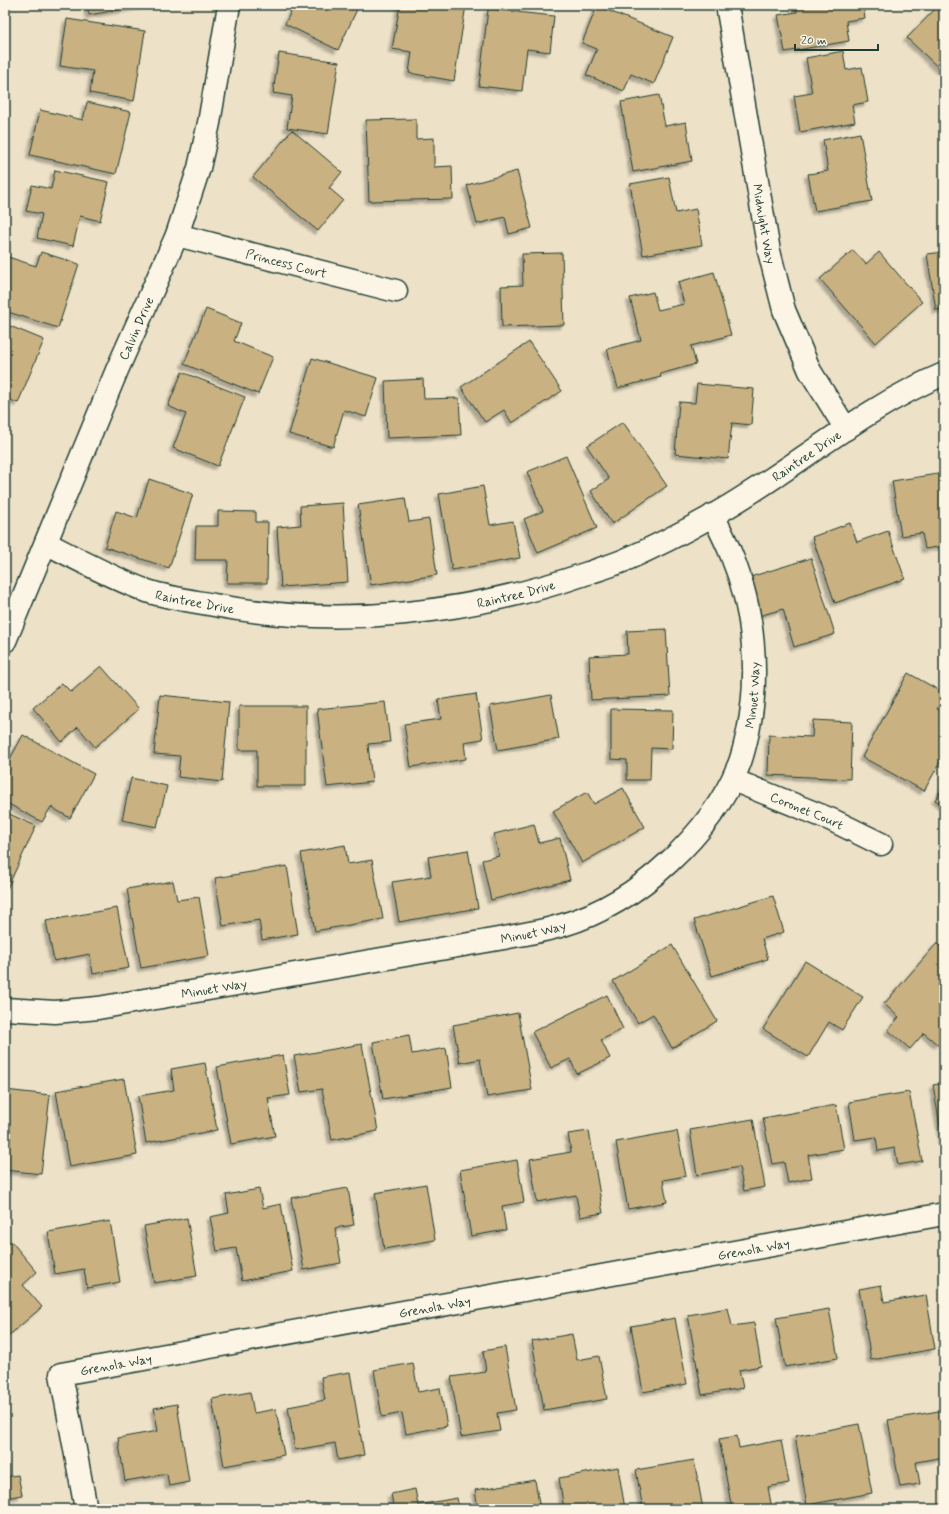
<svg xmlns="http://www.w3.org/2000/svg" width="949" height="1514" viewBox="0 0 949 1514" font-family="Mynerve,sans-serif">
<defs>
<filter id="shadow"><feDropShadow dx="-3.5" dy="3.5" stdDeviation="1" flood-color="#0004"/></filter>
</defs>
<rect width="100%" height="100%" fill="#ede1c7"/>
<filter id="ink" filterUnits="userSpaceOnUse"><feTurbulence type="fractalNoise" baseFrequency=".025" numOctaves="2"/><feDisplacementMap in="SourceGraphic" scale="8" xChannelSelector="R" yChannelSelector="G"/><feConvolveMatrix kernelMatrix="1 2 1 2 8 2 1 2 1" color-interpolation-filters="sRGB"/></filter>
<g filter="url(#ink)">
<g fill="#c9b181" stroke="#1f3d34" filter="url(#shadow)">
<path d="M87,5H147L89,15Z"/>
<path d="M294,5H359L338,50L285,24Z"/>
<path d="M400,5H466L454,81L409,73L412,52L392,49Z"/>
<path d="M796,5H863L865,18L846,21L849,41L785,52L778,15L797,12Z"/>
<path d="M597,6L673,37L654,84L631,74L624,91L586,75L597,49L582,43Z"/>
<path d="M936,8L944,15V73L907,38Z"/>
<path d="M488,9L554,16L550,52L527,49L522,91L479,86Z"/>
<path d="M67,19L145,31L134,101L90,93L93,71L60,66Z"/>
<path d="M843,51L846,70L862,67L868,102L852,105L855,122L800,132L794,96L812,93L806,58Z"/>
<path d="M279,53L339,62L328,134L287,128L292,96L273,93Z"/>
<path d="M659,95L665,126L686,122L692,161L633,172L621,102Z"/>
<path d="M87,102L131,112L116,174L30,155L40,110L83,120Z"/>
<path d="M416,119V139L434,138V167L452,166L453,199L369,201L366,120Z"/>
<path d="M292,130L342,172L329,188L343,200L318,231L253,177Z"/>
<path d="M860,133L872,201L815,211L808,174L828,171L823,140Z"/>
<path d="M55,170L109,182L100,221L80,216L73,246L37,238L42,214L26,211L32,185L51,189Z"/>
<path d="M517,171L532,228L509,234L505,217L477,224L467,185Z"/>
<path d="M669,177L676,213L696,209L702,245L643,255L630,184Z"/>
<path d="M853,250L866,264L879,252L922,302L876,343L820,279Z"/>
<path d="M41,252L79,264L58,328L5,311V256L36,266Z"/>
<path d="M944,252V309L936,310L927,254Z"/>
<path d="M562,253L564,325L502,327L501,286L523,285L522,254Z"/>
<path d="M714,272L731,335L691,346L696,364L660,374L661,377L618,388L607,349L641,340L630,298L653,292L658,310L684,304L678,282Z"/>
<path d="M206,309L241,323L234,341L273,357L258,394L184,364Z"/>
<path d="M5,324L44,340L18,403L5,398Z"/>
<path d="M529,342L562,391L512,423L504,410L485,422L461,387Z"/>
<path d="M312,358L378,378L366,417L344,410L333,447L289,434Z"/>
<path d="M182,372L245,397L218,466L173,448L186,414L168,406Z"/>
<path d="M423,379L424,399L459,398L461,435L387,438L385,381Z"/>
<path d="M697,384L754,389L751,425L732,423L728,459L675,454L679,402L695,403Z"/>
<path d="M623,422L667,486L612,524L591,491L609,479L587,446Z"/>
<path d="M566,456L597,528L538,553L524,519L543,511L527,472Z"/>
<path d="M944,473V546L925,549L922,533L901,536L892,481Z"/>
<path d="M149,479L193,494L169,568L105,547L116,511L137,518Z"/>
<path d="M483,486L490,525L513,521L520,558L452,570L439,494Z"/>
<path d="M405,498L409,522L429,519L437,575L371,585L358,505Z"/>
<path d="M343,503L348,582L281,587L277,527L301,525L300,506Z"/>
<path d="M218,511L256,512V522H268L267,583H227L228,560H195L196,526H218Z"/>
<path d="M850,523L857,542L888,531L905,579L835,603L812,537Z"/>
<path d="M811,558L835,634L794,647L783,609L759,616L747,578Z"/>
<path d="M666,629L670,696L591,700L589,656L628,654L627,631Z"/>
<path d="M101,666L139,709L95,747L78,727L62,742L33,708L62,683L71,692Z"/>
<path d="M908,673L944,693V697L937,709L944,713V755L924,791L862,757Z"/>
<path d="M476,694L483,739L464,742L466,759L411,767L404,724L441,719L438,700Z"/>
<path d="M160,695L229,702L222,782L178,777L180,756L154,754Z"/>
<path d="M551,695L559,739L498,750L490,706Z"/>
<path d="M385,702L390,742L368,744L372,782L327,787L317,709Z"/>
<path d="M239,706H306V786H257V750H239Z"/>
<path d="M611,709L673,710L672,749L651,748L650,780H627V760L611,759Z"/>
<path d="M813,720L852,722L850,779L768,775L769,735L812,737Z"/>
<path d="M23,735L94,774L70,818L51,807L42,822L5,802V768Z"/>
<path d="M131,778L167,786L157,827L122,820Z"/>
<path d="M944,786V806L935,800Z"/>
<path d="M623,788L645,827L582,863L553,811L587,792L594,804Z"/>
<path d="M5,812L36,826L5,893Z"/>
<path d="M534,824L539,843L560,838L570,880L491,900L482,860L499,856L494,834Z"/>
<path d="M345,845L348,864L372,860L383,919L315,931L301,853Z"/>
<path d="M468,850L478,908L399,922L392,882L431,876L428,857Z"/>
<path d="M287,866L298,934L262,940L259,920L223,926L215,878Z"/>
<path d="M173,881L177,900L199,897L209,956L141,968L127,889Z"/>
<path d="M773,896L784,932L762,939L768,959L712,976L694,920Z"/>
<path d="M117,908L129,968L93,974L90,954L54,961L46,921Z"/>
<path d="M937,943L944,950V1038L938,1045L924,1033L910,1049L888,1030L899,1017L884,1004Z"/>
<path d="M672,945L717,1021L672,1048L653,1014L638,1023L613,981Z"/>
<path d="M805,961L863,997L842,1030L829,1022L808,1057L763,1029Z"/>
<path d="M607,995L623,1029L601,1040L610,1058L577,1074L570,1059L551,1068L532,1032Z"/>
<path d="M518,1013L532,1090L487,1097L480,1059L460,1063L453,1025Z"/>
<path d="M409,1035L412,1054L446,1048L452,1087L383,1099L373,1042Z"/>
<path d="M362,1044L378,1131L332,1140L322,1089L301,1092L294,1056Z"/>
<path d="M283,1055L290,1095L268,1098L275,1136L231,1144L217,1067Z"/>
<path d="M205,1063L217,1130L146,1143L138,1096L174,1090L171,1069Z"/>
<path d="M124,1079L137,1155L69,1167L56,1091Z"/>
<path d="M944,1083V1149L933,1085Z"/>
<path d="M5,1090L50,1095L41,1174L5,1170Z"/>
<path d="M909,1092L922,1161L898,1165L895,1148L878,1151L876,1137L855,1140L849,1102Z"/>
<path d="M836,1105L844,1149L808,1155L812,1178L788,1183L784,1162L772,1164L763,1118Z"/>
<path d="M753,1119L765,1187L744,1191L739,1167L697,1175L690,1130Z"/>
<path d="M589,1131L603,1213L580,1217L576,1195L537,1202L530,1159L571,1152L568,1134Z"/>
<path d="M677,1131L686,1176L663,1180L667,1202L628,1209L616,1142Z"/>
<path d="M517,1160L524,1202L502,1206L506,1230L471,1236L460,1170Z"/>
<path d="M426,1184L435,1240L384,1249L375,1193Z"/>
<path d="M348,1188L354,1225L335,1228L341,1263L304,1270L291,1198Z"/>
<path d="M259,1189L263,1208L281,1204L293,1271L242,1281L236,1248L217,1251L210,1217L229,1213L226,1195Z"/>
<path d="M187,1218L197,1276L154,1283L144,1226Z"/>
<path d="M110,1221L120,1282L87,1288L84,1269L55,1274L48,1232Z"/>
<path d="M11,1241L37,1272L23,1285L42,1307L7,1337L5,1335V1246Z"/>
<path d="M881,1285L884,1302L926,1295L935,1349L871,1360L859,1289Z"/>
<path d="M728,1308L732,1326L754,1323L761,1366L739,1370L743,1388L702,1395L688,1315Z"/>
<path d="M829,1309L838,1358L785,1367L776,1318Z"/>
<path d="M675,1318L687,1384L643,1392L631,1326Z"/>
<path d="M572,1334L577,1360L599,1356L607,1399L544,1410L532,1341Z"/>
<path d="M505,1347L516,1410L497,1413L500,1431L461,1437L451,1377L486,1372L483,1351Z"/>
<path d="M413,1363L418,1392L440,1388L447,1426L406,1434L402,1413L382,1417L374,1370Z"/>
<path d="M350,1372L364,1455L338,1460L335,1443L295,1450L288,1407L325,1400L321,1377Z"/>
<path d="M250,1392L254,1413L276,1409L284,1455L224,1466L212,1399Z"/>
<path d="M177,1404L189,1482L169,1486L167,1474L125,1481L118,1438L158,1431L154,1408Z"/>
<path d="M944,1410V1457L916,1462L920,1484L900,1487L888,1420Z"/>
<path d="M859,1424L872,1493L807,1505L795,1436Z"/>
<path d="M737,1436L739,1448L781,1440L789,1483L768,1487L772,1509H732L719,1439Z"/>
<path d="M694,1460L703,1509H663V1507L643,1509L636,1470Z"/>
<path d="M618,1467L625,1509H564L559,1478Z"/>
<path d="M18,1475L22,1495L5,1498V1477Z"/>
<path d="M535,1480L540,1509H478L475,1490Z"/>
<path d="M415,1489L418,1505L457,1498L459,1509H394L391,1494Z"/>
</g>
<g fill="none" stroke-linecap="round" stroke-linejoin="round">
<defs>
<g id="minor">
<path id="s1" d="M727,5L769,251L784,310L810,371L846,429"/>
<path id="s2" d="M177,235L396,291"/>
<path id="s3" d="M46,543C79,560 112,578 147,591C169,598 192,601 214,605C338,629 469,614 588,573C600,569 613,565 625,560C655,547 684,532 712,516C791,472 860,409 944,374"/>
<path id="s4" d="M733,780L832,820L881,844"/>
<path id="s5" d="M5,1009L55,1012L98,1008L504,938C524,934 544,931 563,925C603,913 639,890 669,862C698,835 723,804 738,767C743,756 745,744 748,732C760,674 754,609 731,554C726,541 719,528 713,515"/>
<path id="s6" d="M86,1509L61,1374L944,1214"/>
</g>
<g id="tertiary">
<path id="s7" d="M5,641L117,370L177,235L199,168L209,123L229,5"/>
</g>
</defs>
<use href="#minor" stroke="#1f3d34" stroke-width="25"/>
<use href="#tertiary" stroke="#1f3d34" stroke-width="25"/>
<use href="#minor" stroke="#fcf5e5" stroke-width="22"/>
<use href="#tertiary" stroke="#fcf5e5" stroke-width="22"/>
</g>
</g>
<g text-anchor="middle" stroke-width="3" stroke-linejoin="round" paint-order="stroke">
<g font-size="13" fill="#1f3d34" stroke="#fcf5e5">
<text dy="5" stroke="none"><textPath href="#s1" startOffset="222">Midnight Way</textPath></text>
<text dy="5" stroke="none"><textPath href="#s2" startOffset="113">Princess Court</textPath></text>
<text dy="5" stroke="none"><textPath href="#s7" startOffset="339">Calvin Drive</textPath></text>
<text dy="5" stroke="none"><textPath href="#s3" startOffset="809">Raintree Drive</textPath></text>
<text dy="5" stroke="none"><textPath href="#s3" startOffset="485">Raintree Drive</textPath></text>
<text dy="5" stroke="none"><textPath href="#s3" startOffset="161">Raintree Drive</textPath></text>
<text dy="5" stroke="none"><textPath href="#s5" startOffset="882">Minuet Way</textPath></text>
<text dy="5" stroke="none"><textPath href="#s4" startOffset="80">Coronet Court</textPath></text>
<text dy="5" stroke="none"><textPath href="#s5" startOffset="535">Minuet Way</textPath></text>
<text dy="5" stroke="none"><textPath href="#s5" startOffset="211">Minuet Way</textPath></text>
<text dy="5" stroke="none"><textPath href="#s6" startOffset="841">Grenola Way</textPath></text>
<text dy="5" stroke="none"><textPath href="#s6" startOffset="517">Grenola Way</textPath></text>
<text dy="5" stroke="none"><textPath href="#s6" startOffset="193">Grenola Way</textPath></text>
</g>
</g>
<rect width="949" height="1514" fill="none" stroke="#fcf5e5" stroke-width="20"/>
<rect x="10" y="10" width="929" height="1494" fill="none" stroke="#1f3d34" stroke-width="1.5" filter="url(#ink)"/>
<path d="M795 44v6h83v-6" fill="none" stroke="#1f3d34" stroke-width="2"/>
<text x="801" y="44" font-size="12" fill="#1f3d34" stroke="#fcf5e5" stroke-width="3" paint-order="stroke">20 m</text>
</svg>
